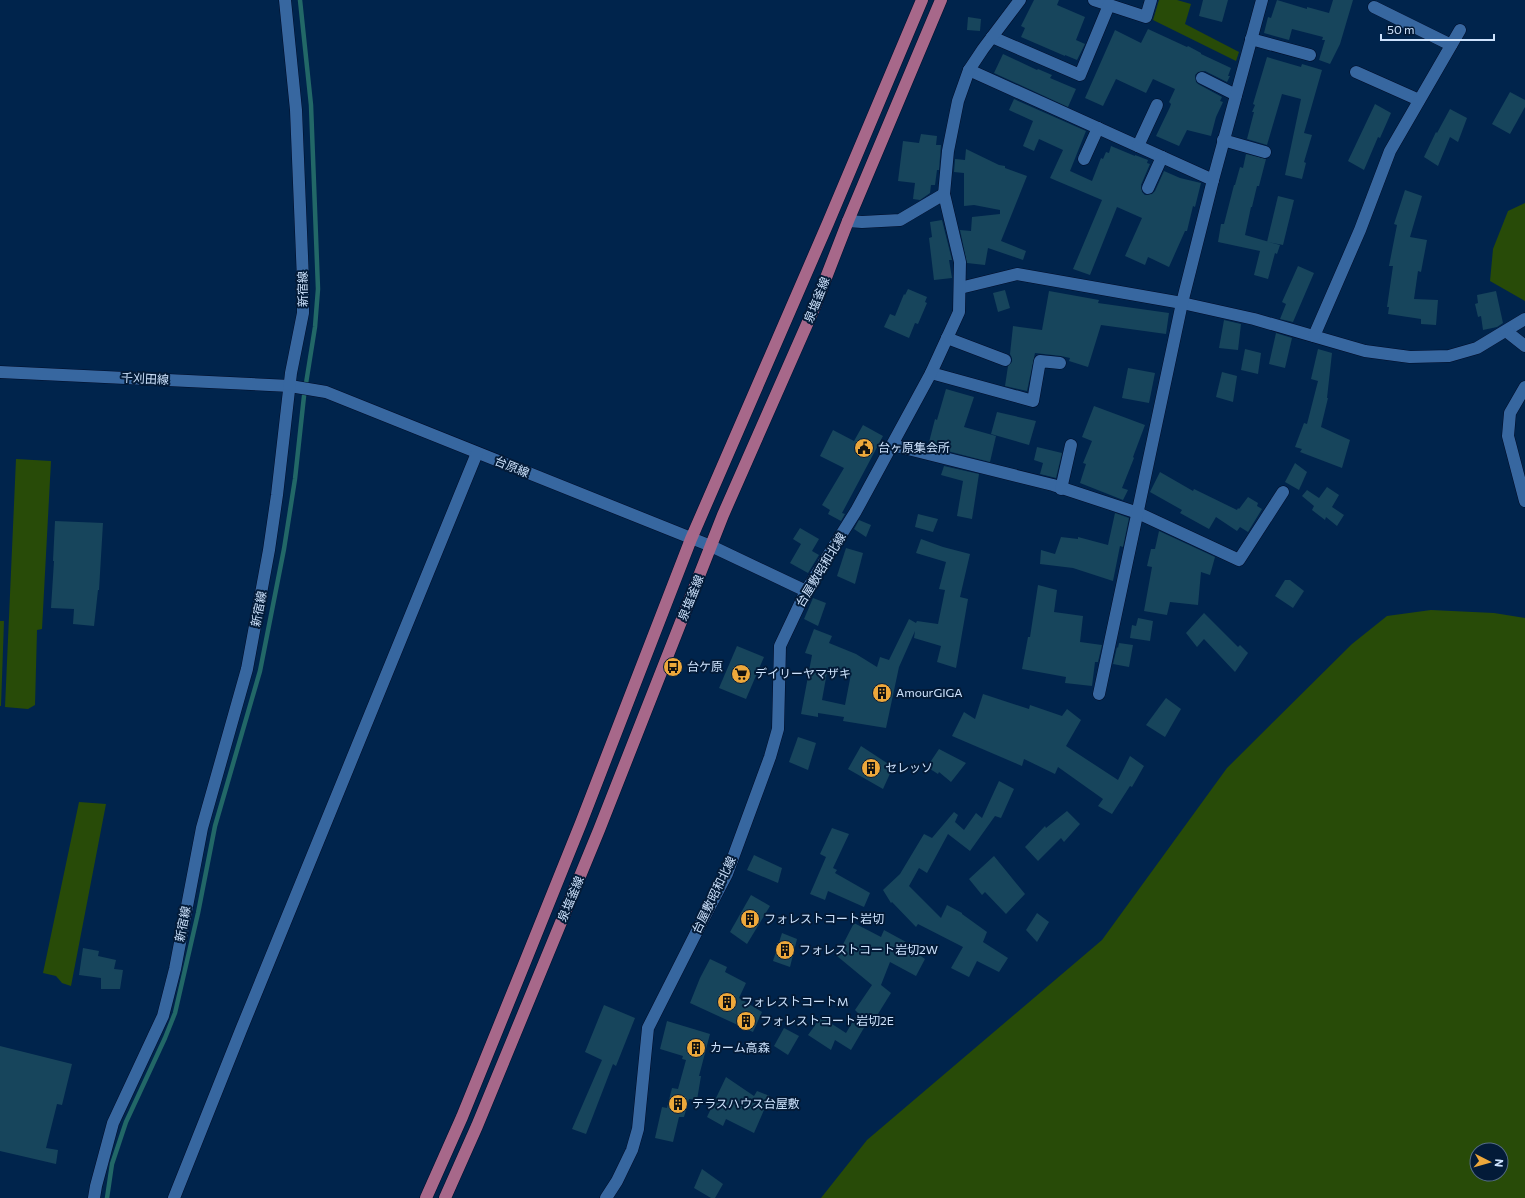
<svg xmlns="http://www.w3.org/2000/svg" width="1525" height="1198" viewBox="0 0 1525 1198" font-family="Commissioner,'Noto Sans JP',sans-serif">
<rect width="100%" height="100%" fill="#00244c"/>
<g fill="#284b08" fill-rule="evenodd">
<path d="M1159,0H1177L1191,4L1185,24L1239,52L1236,61L1153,20Z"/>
<path d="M1525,203V301L1490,281L1493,249L1508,211Z"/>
<path d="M16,459L51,461L42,629L37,630L35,705L28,709L5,707Z"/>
<path d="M1431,610L1494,613L1525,618V1198H821L867,1140L1102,940L1227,768L1352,644L1387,616ZM1477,1150H1501V1174H1477Z"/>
<path d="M0,621H4L1,706H0Z"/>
<path d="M79,802L106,804L71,986L62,983L56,976L43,973Z"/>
</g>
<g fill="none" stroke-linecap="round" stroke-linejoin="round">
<path stroke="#226867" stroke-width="4.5" d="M107,1198L112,1164L126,1122L165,1038L175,1013L198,913L215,826L260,671L284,549L295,479L304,396L315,327L318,289L311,105L300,0"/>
</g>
<g fill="#17455c" fill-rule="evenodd">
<path d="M1034,0H1059L1057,5L1085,17L1076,40L1085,44L1077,60L1065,55V56L1021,37L1025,28L1021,26Z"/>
<path d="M1203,0H1228L1222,22L1199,16Z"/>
<path d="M1277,0L1307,9V7L1329,13L1333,0H1353L1340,44L1330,64L1319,60L1325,40H1322L1323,37L1292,29L1289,40L1264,33L1268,17L1271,18Z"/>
<path d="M968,17L981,19L980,31L967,30Z"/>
<path d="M1148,29L1187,47L1188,46L1201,53V54L1231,68L1228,76H1230L1227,82L1205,71L1198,72L1195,75L1196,82L1198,84L1222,97L1220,101L1223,102L1216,117L1211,136L1187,130L1179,146L1156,136L1170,107L1171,104L1169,102L1175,89L1153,79L1146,93L1116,79L1103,106L1085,98L1115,30L1141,43Z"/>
<path d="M1003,54L1037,70L1038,69L1052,75L1050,78L1076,89L1068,107L994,73Z"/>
<path d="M1267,57L1301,67L1302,64L1322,70L1304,133L1312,135L1304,162L1306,163L1302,179L1285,175L1301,99L1282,94L1267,145L1247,139L1254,112H1252L1255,105L1253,104Z"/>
<path d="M1510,92L1525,100V107L1510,134L1492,124Z"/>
<path d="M1014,99L1086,131L1070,171L1092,181L1101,158L1103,159L1106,152L1109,153L1111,146L1135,156V155L1148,160L1147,163L1150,164L1141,185L1142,192L1145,195L1152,194L1155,191L1164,171L1180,178L1201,183L1195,207L1193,206L1187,231H1185L1169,267L1148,257L1145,265L1125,256L1142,218L1117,207L1090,275L1073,269L1102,200L1050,178L1063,150L1039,139L1034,151L1023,146L1033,121L1009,110Z"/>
<path d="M1375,104L1391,113L1380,138L1378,137L1364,170L1348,161Z"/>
<path d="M1450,109L1467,118L1458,142L1450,137L1438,166L1424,157L1436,132L1437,133Z"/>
<path d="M921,134L937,136L936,145H941L939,170H937L935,185H931L930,193L920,200L913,199L915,183L898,181L903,141L919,143Z"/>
<path d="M966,149L999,165L1005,166V168L1027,176L1001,241L1026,251L1023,260L988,248L985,265L967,263L960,230L971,231L972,217L1000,214V210L974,205L964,206V173L954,172L955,159L965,160Z"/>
<path d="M1246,154L1266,159L1259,186H1257L1252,207H1251L1245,235L1280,245L1277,254L1275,253L1268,279L1254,275L1260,251L1218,242L1221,224H1224L1234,185H1235L1240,167L1243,168Z"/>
<path d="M1405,190L1422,196L1410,237L1427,240L1421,272L1418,271L1414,299L1438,300L1436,325L1421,324V319L1388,314L1389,307H1387L1393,266H1389L1397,225L1394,224Z"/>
<path d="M1278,196L1294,200L1283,245L1267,242Z"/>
<path d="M942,220L952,260H949L952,278L934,280L929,238L932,237L930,222Z"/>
<path d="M1298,266L1314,273L1293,322L1280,319L1286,304L1282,302Z"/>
<path d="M908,289L927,297L925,302L927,303L918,324L915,323L909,338L884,327L890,314L895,316L904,294L905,295Z"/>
<path d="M1005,290L1010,308L998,312L993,293Z"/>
<path d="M1049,291L1099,300L1098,303L1169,313L1166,334L1101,325L1088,367L1069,361L1070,358L1061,356L1035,353L1027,391L1005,386L1008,366L1012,362V358L1010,354L1013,326L1042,330Z"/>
<path d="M1496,291L1503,323L1497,327L1483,330L1481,316L1478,317L1475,304L1478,303L1477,295Z"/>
<path d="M1224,320L1241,324L1238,350L1219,348Z"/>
<path d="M1276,333L1292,338L1285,368L1269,364Z"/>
<path d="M1245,349L1261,353L1258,374L1241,370Z"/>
<path d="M1318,349L1332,353L1327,398H1328L1321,427L1350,440L1342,468L1300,452L1302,449L1295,447L1304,423L1307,424L1318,381L1311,379Z"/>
<path d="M1128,368L1155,373L1149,403L1122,398Z"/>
<path d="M1222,372L1237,376L1233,402L1216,397Z"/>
<path d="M946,389L974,397L964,427L996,436L990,462L928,446L935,419L937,420Z"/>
<path d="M1094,406L1145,425L1133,457L1134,458L1122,488L1128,490L1123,500L1080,483L1086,464L1083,463L1092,441L1082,437Z"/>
<path d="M997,412L1036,421L1029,445L991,434Z"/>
<path d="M863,425L883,436L842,513L845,514L841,521L828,514L830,510L822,505L844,468L820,456L833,430L854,441Z"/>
<path d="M1037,447L1062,453L1056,478L1040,474L1043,463L1034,460Z"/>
<path d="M1295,463L1307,472L1299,490L1285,482Z"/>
<path d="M944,466L979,474L972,519L957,516L963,481L941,475Z"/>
<path d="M1160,472L1193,491L1194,489L1237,510L1238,508L1239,509L1248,497L1258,503L1257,506L1262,509L1248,532L1240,527L1237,531L1216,517L1209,529L1180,513L1182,510L1150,492Z"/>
<path d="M1327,487L1339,495L1332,507L1344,515L1337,526L1326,517L1325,520L1312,510L1314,506L1302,496L1307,490L1319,498Z"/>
<path d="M1115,513L1129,518L1123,547L1120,546L1113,581L1073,568L1040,564L1041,550L1055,554L1061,537L1078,539V537L1108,545Z"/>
<path d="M918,514L938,519L933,532L915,527Z"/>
<path d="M859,520L871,525L866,537L854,529Z"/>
<path d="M55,521L103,523L99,590H98L94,626L73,624L74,609L51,608L54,561H53Z"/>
<path d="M800,528L819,539L812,551L819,555L808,573L790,563L801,544L793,539Z"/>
<path d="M1159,531L1215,557L1210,575L1201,572L1198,605L1170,602L1167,615L1144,611L1152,567L1147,566L1151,549H1155Z"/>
<path d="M921,539L943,547L970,554L960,597L968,599L956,668L937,662L941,646L914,638L915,631L899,667L886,728L843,721L844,717L818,713V717L801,714L812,655L805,653L814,629L832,636L829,643L856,654L877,667L880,657L889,660L909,619L916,623L917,621L938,624L945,590L939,589L946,562L916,553ZM828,667L851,674L845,705L822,700Z"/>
<path d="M846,548L863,553L855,584L837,576Z"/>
<path d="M1285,580H1290L1304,591L1293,608L1275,596Z"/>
<path d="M1038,585L1057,590L1054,612L1083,616L1080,642L1102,645L1098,662H1095L1092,686L1065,683L1066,677L1022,669L1028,637H1030Z"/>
<path d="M813,598L826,603L818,626L804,619Z"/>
<path d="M1204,613L1238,647L1240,645L1248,653L1235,672L1204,639L1197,647L1186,633Z"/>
<path d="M1138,618L1153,621L1150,641L1130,638L1132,625L1136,626Z"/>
<path d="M1119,643L1133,645L1129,667L1113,664L1117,647L1118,648Z"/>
<path d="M737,646L764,657L746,699L719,688Z"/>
<path d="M983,694L1029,709L1030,705L1062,716L1067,709L1081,720L1066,746L1118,780L1130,756L1144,766L1132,787L1130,786L1112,814L1098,806L1103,799L1058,767L1055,774L1024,759L1022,766L952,736L964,712L975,719Z"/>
<path d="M1166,698L1181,709L1165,737L1146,725Z"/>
<path d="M798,737L816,743L808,770L789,762Z"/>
<path d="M861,746L893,767L883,789L848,769Z"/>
<path d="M939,749L966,763L951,782L939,772L938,774L927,767Z"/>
<path d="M999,781L1014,789L1001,818L995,816L970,851L948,834L927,873L919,868L909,886L941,918L947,905L962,913V914L987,932L983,942L1008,958L999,972L977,961L969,977L951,968L963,947L918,924L916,927L892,902L891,903L883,890L900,874L924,834L932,838L954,812L958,815L955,822L964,830L976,813L982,818Z"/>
<path d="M1067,811L1080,824L1064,842L1061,838L1038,861L1025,847L1045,826L1046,828Z"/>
<path d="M832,828L849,834L833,868L837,870L835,873L870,893L864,907L828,891L825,900L810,894L826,857L820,854Z"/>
<path d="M754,855L782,868L778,883L747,870Z"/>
<path d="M994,856L1025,894L1006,914L985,892L982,895L969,879Z"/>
<path d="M751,895L770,906L747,944L730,932Z"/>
<path d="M1037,913L1049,922L1037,942L1026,930Z"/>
<path d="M854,923L881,937L884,930L906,942L904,944L925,959L916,976L890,962L881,985L891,993L873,1022L868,1021L851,1050L835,1040L831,1050L808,1035L821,1017L846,1033L858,1013L855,1010L872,985L837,956Z"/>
<path d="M782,933L797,939L790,967L773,961Z"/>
<path d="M83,948L99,951L98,956L116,960L114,969L123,970L120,989H101V978L79,975Z"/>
<path d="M710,959L727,967L725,972L746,983L739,998L762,1012L753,1032L690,1003L700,978Z"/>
<path d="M604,1005L635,1018L616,1066L613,1064L586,1134L572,1129L602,1060L585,1052Z"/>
<path d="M667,1021L710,1034L699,1076H701L697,1100L689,1099L684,1117H679L673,1142L655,1138L662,1107L667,1108L672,1088L678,1089L686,1060L682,1059L683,1056L660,1049Z"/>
<path d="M784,1028L799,1036L788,1055L774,1046Z"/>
<path d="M0,1046L72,1064L62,1105L57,1104L46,1148L58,1150L56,1164L0,1151Z"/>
<path d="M726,1077L754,1096L757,1091L770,1096L754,1133L726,1119L723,1126L707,1117Z"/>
<path d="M702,1169L723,1184L715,1198H711L694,1188Z"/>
</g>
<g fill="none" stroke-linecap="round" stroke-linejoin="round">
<defs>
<g id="minor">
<path d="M1094,0L1146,17L1151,0"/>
<path d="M1374,7L1451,45"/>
<path d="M992,37L1080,75L1109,5"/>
<path d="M1251,39L1310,55"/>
<path d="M969,70L1213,180"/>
<path d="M1356,72L1419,100"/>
<path d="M1202,78L1236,95"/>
<path d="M1223,140L1265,152"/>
<path d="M1138,146L1157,105"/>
<path d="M1084,159L1098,128"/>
<path d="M1148,188L1162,157"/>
<path d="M848,221L862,222L900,220L944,194"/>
<path d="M960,288L1017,274L1182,303L1254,319L1365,351L1410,357L1449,356L1477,348L1525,319"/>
<path d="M1506,331L1525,346"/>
<path d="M1314,336L1360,230L1390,151L1460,30"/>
<path d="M947,338L1005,360"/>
<path d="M0,372L290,386L326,392L711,546L806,591"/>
<path d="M931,373L1033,401L1040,361L1060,363"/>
<path d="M1525,387L1510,413L1508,436L1525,501"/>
<path d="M892,445L1053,485L1138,513L1239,560L1283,492"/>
<path d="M1061,489L1071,445"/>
<path d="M1099,694L1182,303L1213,180L1262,0"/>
<path d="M94,1198L96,1186L113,1123L163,1016L175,969L202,828L247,669L269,550L277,495L291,373L303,313V280L296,110L285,0"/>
<path d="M174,1198L241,1030L477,453"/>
<path d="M606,1198L617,1181L632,1150L638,1129L648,1028L698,929L727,874L770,757L778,729L780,646L806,591L856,511L931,373L959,312L960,262L944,194L948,151L958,101L969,70L983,49L1020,0"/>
</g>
<g id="primary">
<path d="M426,1198L462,1117L525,962L581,823L691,539L828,223L922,0"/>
<path d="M445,1198L477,1126L599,830L723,515L815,306L848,221L941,0"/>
</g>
</defs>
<use href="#minor" stroke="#000d28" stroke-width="13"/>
<use href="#primary" stroke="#000d28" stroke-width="13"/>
<use href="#minor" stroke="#3767a0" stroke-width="12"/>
<use href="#primary" stroke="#a7688a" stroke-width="12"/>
</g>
<defs>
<symbol id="civic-disc" viewBox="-11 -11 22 22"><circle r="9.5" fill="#eda83b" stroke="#031b38"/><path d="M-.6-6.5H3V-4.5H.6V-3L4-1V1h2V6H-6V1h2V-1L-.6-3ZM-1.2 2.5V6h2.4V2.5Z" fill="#111"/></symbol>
<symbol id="bus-disc" viewBox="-11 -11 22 22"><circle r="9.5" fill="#eda83b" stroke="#031b38"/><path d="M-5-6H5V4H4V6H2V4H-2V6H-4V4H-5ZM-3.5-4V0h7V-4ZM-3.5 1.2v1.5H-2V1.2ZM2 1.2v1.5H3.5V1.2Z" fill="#111"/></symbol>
<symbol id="supermarket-disc" viewBox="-11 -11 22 22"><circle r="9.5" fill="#eda83b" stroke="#031b38"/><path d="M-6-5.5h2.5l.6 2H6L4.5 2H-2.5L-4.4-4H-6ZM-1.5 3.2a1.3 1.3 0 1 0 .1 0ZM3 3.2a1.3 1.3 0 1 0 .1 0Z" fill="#111"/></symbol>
<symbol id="building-disc" viewBox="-11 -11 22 22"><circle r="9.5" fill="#eda83b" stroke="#031b38"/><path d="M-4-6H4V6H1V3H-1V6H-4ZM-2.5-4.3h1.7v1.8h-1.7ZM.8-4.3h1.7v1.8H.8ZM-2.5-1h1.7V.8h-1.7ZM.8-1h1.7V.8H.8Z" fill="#111"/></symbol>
</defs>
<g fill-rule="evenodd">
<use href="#civic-disc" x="853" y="437" width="22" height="22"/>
<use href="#bus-disc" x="662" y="656" width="22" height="22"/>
<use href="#supermarket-disc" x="730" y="663" width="22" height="22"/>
<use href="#building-disc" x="871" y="682" width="22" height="22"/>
<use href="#building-disc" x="860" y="757" width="22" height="22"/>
<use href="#building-disc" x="739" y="908" width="22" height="22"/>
<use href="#building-disc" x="774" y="939" width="22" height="22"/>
<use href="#building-disc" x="716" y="991" width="22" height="22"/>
<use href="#building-disc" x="735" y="1010" width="22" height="22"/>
<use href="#building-disc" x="685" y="1037" width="22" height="22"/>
<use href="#building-disc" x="667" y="1093" width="22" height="22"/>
</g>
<g text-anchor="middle" stroke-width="4" stroke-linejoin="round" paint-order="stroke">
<g font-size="12" fill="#cde2fc" stroke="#031b38">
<text transform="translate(303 289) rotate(-91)" y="4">新宿線</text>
<text transform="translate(817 300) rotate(-68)" y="4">泉塩釜線</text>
<text transform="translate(145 379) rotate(3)" y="4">千刈田線</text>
<text transform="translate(512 467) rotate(22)" y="4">台原線</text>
<text transform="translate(821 570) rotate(-59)" y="4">台屋敷昭和北線</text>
<text transform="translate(691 598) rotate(-68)" y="4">泉塩釜線</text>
<text transform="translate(259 609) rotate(-79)" y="4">新宿線</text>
<text transform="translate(714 895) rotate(-64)" y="4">台屋敷昭和北線</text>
<text transform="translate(571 899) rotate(-67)" y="4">泉塩釜線</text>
<text transform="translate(183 924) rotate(-79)" y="4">新宿線</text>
</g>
<g font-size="12" fill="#cde2fc" stroke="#031b38" text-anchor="start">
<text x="878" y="452">台ヶ原集会所</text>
<text x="687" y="671">台ケ原</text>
<text x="755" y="678">デイリーヤマザキ</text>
<text x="896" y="697">AmourGIGA</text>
<text x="885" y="772">セレッソ</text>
<text x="764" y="923">フォレストコート岩切</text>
<text x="799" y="954">フォレストコート岩切2W</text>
<text x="741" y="1006">フォレストコートM</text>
<text x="760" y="1025">フォレストコート岩切2E</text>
<text x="710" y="1052">カーム高森</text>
<text x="692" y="1108">テラスハウス台屋敷</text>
</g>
</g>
<g transform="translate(1489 1162) rotate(96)"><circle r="19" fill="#031b38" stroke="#546b86"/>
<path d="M0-3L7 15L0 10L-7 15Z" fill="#eda83b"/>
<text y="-6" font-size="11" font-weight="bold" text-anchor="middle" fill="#cde2fc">N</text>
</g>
<path d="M1381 34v6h113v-6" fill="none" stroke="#cde2fc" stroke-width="2"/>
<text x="1387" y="34" font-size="12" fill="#cde2fc" stroke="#031b38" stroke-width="3" paint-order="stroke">50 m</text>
</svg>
